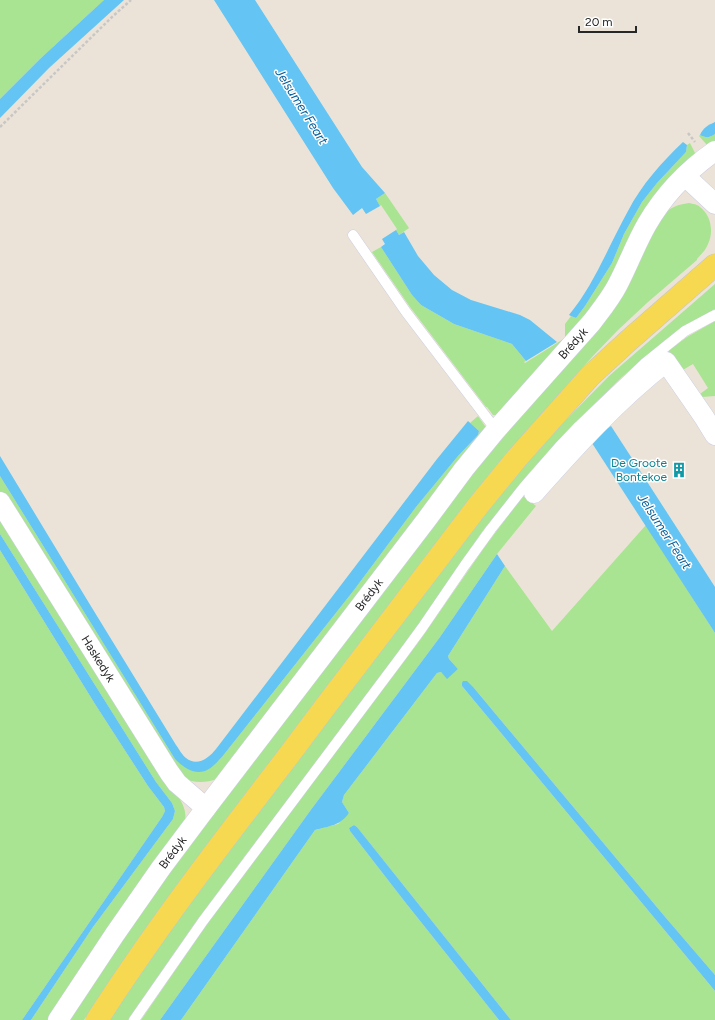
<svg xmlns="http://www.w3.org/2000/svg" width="715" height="1020" viewBox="0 0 715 1020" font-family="Figtree,sans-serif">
<rect width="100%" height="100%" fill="#ebe3d7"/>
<g fill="#a8e491">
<path d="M0,0H104L41,58L0,99Z"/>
<path d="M715,134V143L707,145L699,136L700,135C706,138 709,138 715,134Z"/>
<path d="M690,143L695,153V158L606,292L499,415H493L487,407H486L410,307L372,252L381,247L412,295L421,305L454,324L512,344L526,361L524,362L525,363L565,338V324L571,316L576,318L585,306L612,263L624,234L642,202L657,183L686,152L687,145Z"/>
<path d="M385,193L409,228L399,235L396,230L397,229L381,205L380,206L376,199Z"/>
<path d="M689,203C693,204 697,204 700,207C711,215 714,232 708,244C706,250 701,254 697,259V260L648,302L618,330L592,357L502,459L464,506L94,1005L84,1020H65L120,938L651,232C663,215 666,206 689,203Z"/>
<path d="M715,284V309L682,328L664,341L622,377L581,417L530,472L482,532L422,620L384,673L245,856L193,926L128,1020H109L149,961L196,895L479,522L521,469L557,429L609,376Z"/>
<path d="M715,321V396L702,397L700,394L708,388L693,364L681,371L669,354L670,353L668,351L687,337Z"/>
<path d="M478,416L485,426V434L217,779C205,783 194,783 182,778L0,492V476L175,759L208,769L222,757L354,590L416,507L458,456L478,435L479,431L470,423Z"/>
<path d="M523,496L526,498L536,506L497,554L440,637L310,811L160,1020H141L209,921L255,859L420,640L486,545Z"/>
<path d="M0,513L176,792C183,805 188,811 184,826L49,1020H31L93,927L173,819L175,811L172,803L156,782L0,534Z"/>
<path d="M646,525L715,633V975L666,918L474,688L462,686L715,991V1020H511L357,827L354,825L349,828L350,831L405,902L499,1020H181L315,830L338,824L349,813L342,802L344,795L437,673L441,672L447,678L458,669L449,659L448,656L505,566L552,631Z"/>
<path d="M0,550L95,704L148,786L164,807L165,811L162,817L22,1020H0Z"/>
</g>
<g fill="#64c4f3">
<path d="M104,0H124L49,68L0,118V99L41,58Z"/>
<path d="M214,0H255L362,167L385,193L376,199L380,206L366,214L362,208L353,215L333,188Z"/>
<path d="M715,122V134C709,138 706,138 700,135C703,128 708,125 715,122Z"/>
<path d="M683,142L687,145L686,152L657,183L642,202L624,234L612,263L585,306L576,318L571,316L569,315C594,285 609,245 628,211C642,184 662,162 683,142Z"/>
<path d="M396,230L399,235L404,232L418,256L434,275L452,290L471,300L520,315L530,320L557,342L526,361L512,344L454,324L421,305L412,295L381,247L385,244L382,239Z"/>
<path d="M468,421L479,431L478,435L458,456L416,507L354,590L222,757C218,761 213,767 207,770C195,776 183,767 175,759L0,476V456L89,603L176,745C179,749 182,755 186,758C197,767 209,758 216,749L437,459Z"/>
<path d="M611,426L635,463L715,587V633L590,440Z"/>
<path d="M0,534L156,782L172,803L175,811L173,819L93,927L31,1020H22L162,817L165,811L164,807L148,786L95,704L0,550Z"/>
<path d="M497,554L505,566L448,656L449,659L458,669L447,679L441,672L437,673L344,795L342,802L349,813C340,826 329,826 315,830L181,1020H160L310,811L440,637Z"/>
<path d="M463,681H467L474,688L666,918L715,975V991L462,686V683Z"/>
<path d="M354,825L357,827L511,1020H499L405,902L350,831L349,828Z"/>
</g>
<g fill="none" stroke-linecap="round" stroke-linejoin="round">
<defs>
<g id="service">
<path d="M353,235L406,312L496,430"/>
<path d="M134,1020L203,921L403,654L422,628L465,565L491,529L524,487L559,447L579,426L644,364L685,331L715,315"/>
</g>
<g id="minor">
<path d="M685,176L715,204"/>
<path d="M534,493C575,447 617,400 666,362L704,417L715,435"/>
<path id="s1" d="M0,502L169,772L177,783L206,808"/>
<path id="s2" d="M58,1020L115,934L161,868L206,808L427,519L464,469L496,430L592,322C601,310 611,298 618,284C628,265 636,243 647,224C664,195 688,170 715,151"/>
</g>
<path id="primary" d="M97,1020C156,928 223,841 289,755C351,672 414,590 477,507L517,458L590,376L628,341L715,265"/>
</defs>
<use href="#service" stroke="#cdcfe1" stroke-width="11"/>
<use href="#minor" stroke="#cdcfe1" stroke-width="21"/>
<use href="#primary" stroke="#c7c7c7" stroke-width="23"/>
<g stroke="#c7c7c7" stroke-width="2.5" stroke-dasharray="3 2" stroke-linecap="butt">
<path d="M0,127L112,17L131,0"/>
<path d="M688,133L695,142"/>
</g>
<use href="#service" stroke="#fff" stroke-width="10"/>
<use href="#minor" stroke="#fff" stroke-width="20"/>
<use href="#primary" stroke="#f6d951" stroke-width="22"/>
</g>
<defs>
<symbol id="building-bare" viewBox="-9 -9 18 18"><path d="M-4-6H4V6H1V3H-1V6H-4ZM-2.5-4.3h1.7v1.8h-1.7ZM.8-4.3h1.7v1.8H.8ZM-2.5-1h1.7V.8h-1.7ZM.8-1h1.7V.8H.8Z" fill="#0f9aa8" stroke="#fff" stroke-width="2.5" paint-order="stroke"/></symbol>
</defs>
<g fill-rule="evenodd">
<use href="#building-bare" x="668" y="459" width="22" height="22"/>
</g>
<g text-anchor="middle" stroke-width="3" stroke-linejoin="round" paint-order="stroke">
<g font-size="12" fill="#272727" stroke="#fff">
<text dy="4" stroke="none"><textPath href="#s2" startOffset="851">Brédyk</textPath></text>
<text dy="4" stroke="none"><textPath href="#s2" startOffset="527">Brédyk</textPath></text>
<text dy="4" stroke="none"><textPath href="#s1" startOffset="185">Haskedyk</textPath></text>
<text dy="4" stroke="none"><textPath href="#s2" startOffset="203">Brédyk</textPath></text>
</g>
<g font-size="12" fill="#0d838f" stroke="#fff" text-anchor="end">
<text x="667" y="467">De Groote<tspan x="667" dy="14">Bontekoe</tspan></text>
</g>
<g font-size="13" font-style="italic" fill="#085f9a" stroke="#fff">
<text transform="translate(302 106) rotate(58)" y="5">Jelsumer Feart</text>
<text transform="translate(665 531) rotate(57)" y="5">Jelsumer Feart</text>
</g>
</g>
<path d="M579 26v6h57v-6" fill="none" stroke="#272727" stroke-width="2"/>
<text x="585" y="26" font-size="12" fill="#272727" stroke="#ffffff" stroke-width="3" paint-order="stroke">20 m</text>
</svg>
